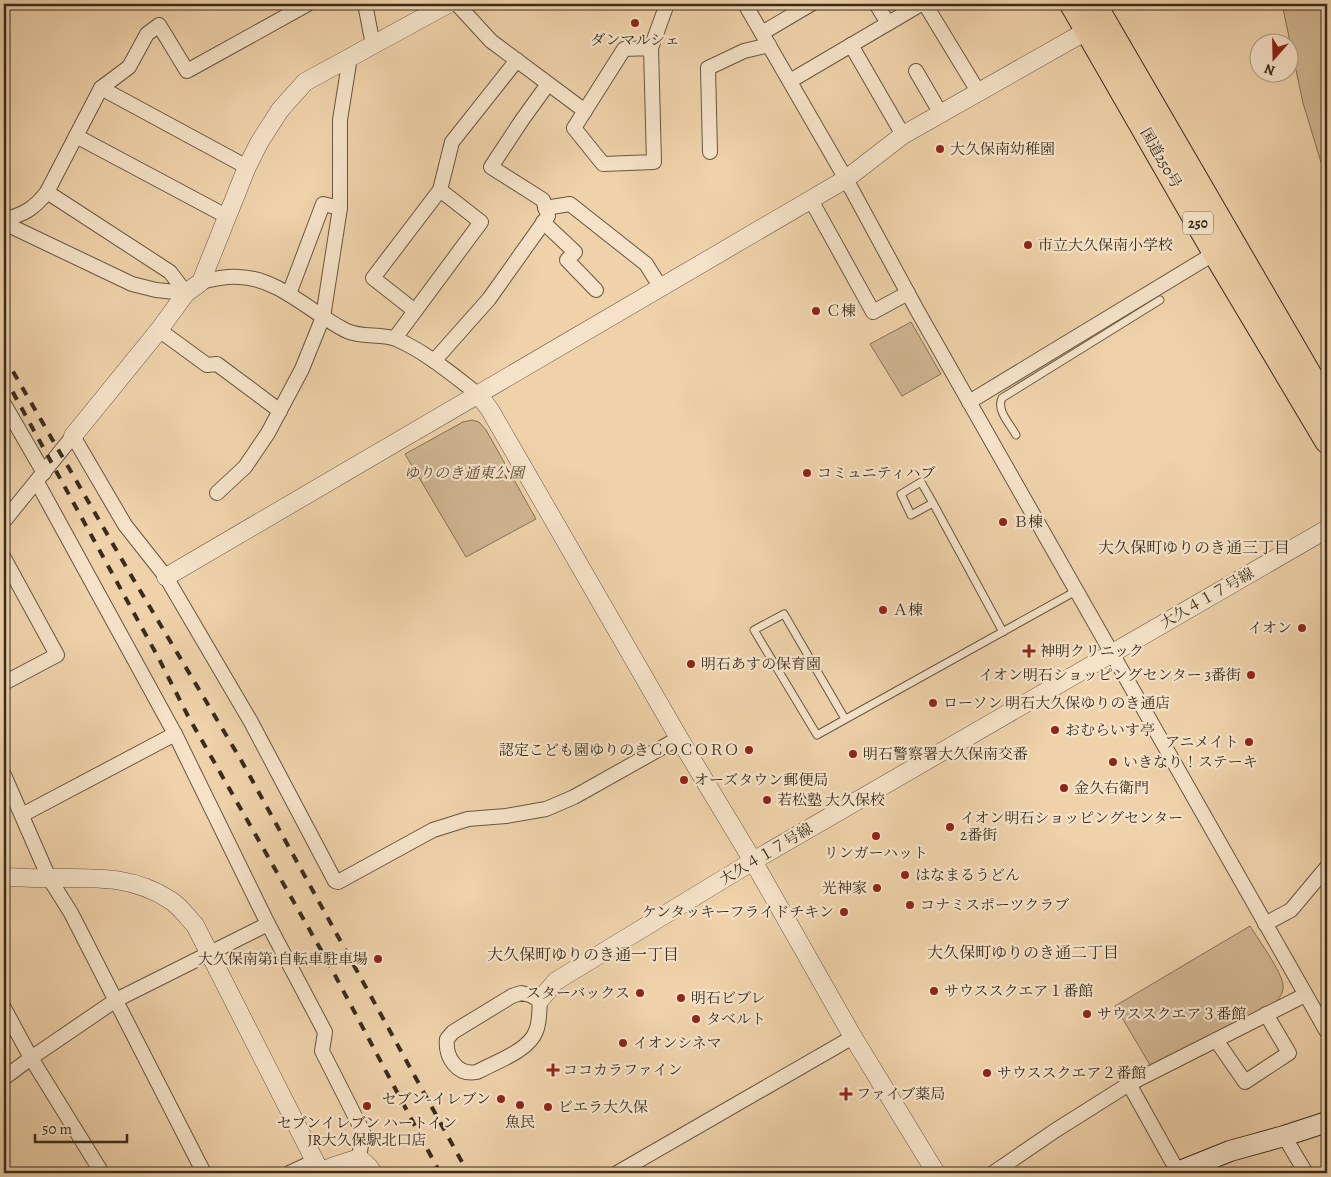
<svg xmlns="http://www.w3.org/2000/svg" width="1331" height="1177" viewBox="0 0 1331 1177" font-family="Alegreya,'Noto Serif JP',serif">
<rect width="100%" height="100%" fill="#efd2aa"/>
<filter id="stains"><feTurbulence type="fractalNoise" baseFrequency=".004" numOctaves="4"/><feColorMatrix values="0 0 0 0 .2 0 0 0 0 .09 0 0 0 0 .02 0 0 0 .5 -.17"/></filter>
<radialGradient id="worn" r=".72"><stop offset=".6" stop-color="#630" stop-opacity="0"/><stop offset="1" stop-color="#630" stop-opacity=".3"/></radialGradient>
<g fill="#d0b692" stroke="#847158">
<path d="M1282,4H1327V182L1303,103Z"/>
<path d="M911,322L941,374L902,396L870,344Z"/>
<path d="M472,420L479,422L486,430L536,519L466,557L405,454L463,422Z"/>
<path d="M1250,926C1258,939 1282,972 1283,985C1284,992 1280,997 1276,1002L1150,1065L1115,1006Z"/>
</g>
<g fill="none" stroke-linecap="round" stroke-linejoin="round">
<defs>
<g id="service">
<path d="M1016,435C1010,424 996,410 1002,398L1160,300"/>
<path d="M933,503L911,515L901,494L921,482L933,503L1003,632"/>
<path d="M845,719L784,614L754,630L817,735L1076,591"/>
</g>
<g id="minor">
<path d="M365,4L373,45"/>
<path d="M457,4L491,41L585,111"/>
<path d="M745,4L846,179L917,310L1327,1032"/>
<path d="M876,4L888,23"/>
<path d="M925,4L979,93"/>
<path d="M762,33L811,4"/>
<path d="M851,45L903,135"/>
<path d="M651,48L624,49L574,128L603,164L654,162L651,48L667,4"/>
<path d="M916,71L941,114"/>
<path d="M790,81L921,4"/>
<path d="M101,88L247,167"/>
<path d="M76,136L228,217"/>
<path d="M710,152L708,68L744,51L769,45"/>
<path d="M47,192L170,272L186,293"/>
<path d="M811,200L873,312L908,293"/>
<path d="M545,208L570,204L646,264L661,288"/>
<path d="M4,220C24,214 34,209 47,192L101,88L129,67L147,34L159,25L187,71L308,4"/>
<path d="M543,222L575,252L567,260L596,290"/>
<path d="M4,223L132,284L156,290L186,293"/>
<path d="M201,282C213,279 226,276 239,277C279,278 312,314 347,331C362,338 381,333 396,339C426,352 453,375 479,395"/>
<path d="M289,294L323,204L340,208"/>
<path d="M415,311L373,278L440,190L452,142L517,60"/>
<path d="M159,330L207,365L217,364L280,411"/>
<path d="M395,338L481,222L440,190"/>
<path d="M434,361L489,299L548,216L543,200L491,167L522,120L548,84"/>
<path d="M969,402L1215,253"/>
<path d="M4,404L44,473"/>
<path d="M37,482L175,734L268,924L325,1032L322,1051L363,1132L359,1158"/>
<path d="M217,493L245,467L268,433L302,369L323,317L340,208V120L350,57"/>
<path d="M4,521L73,436L125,525L166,577L251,722L335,881L338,882L433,830L468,819L506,816L546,809L574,797L679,738"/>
<path d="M4,558L57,655L4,683"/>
<path d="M4,775L49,878L71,913L204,1173"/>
<path d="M22,815L175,734"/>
<path d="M1265,924L1291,910L1327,867"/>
<path d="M521,993L530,995L540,1000C539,1010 540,1022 536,1031C529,1051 495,1062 477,1072C457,1076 445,1057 447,1039L453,1032L512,996Z"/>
<path d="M4,1008L31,1058L102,1173"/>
<path d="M1216,1040L1245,1082L1289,1053L1266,1014"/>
<path d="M4,1078L31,1058L116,1000L268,924"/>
<path d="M1129,1084L1178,1172"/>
<path d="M1284,1136L1306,1173"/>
<path d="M289,1173L315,1161"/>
<path d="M617,1173L853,1037"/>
<path d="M993,1173L1056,1130L1129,1084L1305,995"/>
</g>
<g id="tertiary">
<path d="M479,395L490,410L679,738L753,861L853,1037L936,1173"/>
<path d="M73,436L159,330L186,293L201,282L247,167L259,143L280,110L305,82L448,4"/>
<path d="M166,577L846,179L903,135L1097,25"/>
<path d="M4,877C19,877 35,879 50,878C95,878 131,875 170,900C180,906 187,917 195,925L321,1173"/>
<path d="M540,1000L556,981L753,861L1327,529"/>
<path d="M321,1172L334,1166L359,1158L369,1167L373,1173"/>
</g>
<path id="secondary" d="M1175,1173L1230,1151L1284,1136L1327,1122"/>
<g id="trunk">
<path d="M1072,4L1215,253L1327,441"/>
<path d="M1094,4L1327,405"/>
</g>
</defs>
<use href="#service" stroke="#665642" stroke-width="9"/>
<use href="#minor" stroke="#665642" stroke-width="16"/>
<use href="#tertiary" stroke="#665642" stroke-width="19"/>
<use href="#secondary" stroke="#382c1f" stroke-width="22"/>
<use href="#trunk" stroke="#382c1f" stroke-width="26"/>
<use href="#service" stroke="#f5e2c8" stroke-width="7"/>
<use href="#minor" stroke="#f5e2c8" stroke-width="14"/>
<use href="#tertiary" stroke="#f5e2c8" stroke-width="18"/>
<use href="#secondary" stroke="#f5e2c8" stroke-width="20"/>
<use href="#trunk" stroke="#efd2aa" stroke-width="24"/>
<g stroke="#382c1f" stroke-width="4" stroke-dasharray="9 9" stroke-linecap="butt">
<path d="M4,356L132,577L241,760L468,1173"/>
<path d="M4,376L158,657L188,716L329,964L440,1173"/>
</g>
</g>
<g fill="#8f2418" stroke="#f5e2c8" stroke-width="2">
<circle cx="635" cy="23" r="5"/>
<circle cx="940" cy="149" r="5"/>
<circle cx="1028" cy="245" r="5"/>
<circle cx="816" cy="311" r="5"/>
<circle cx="807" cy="473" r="5"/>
<circle cx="1003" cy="522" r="5"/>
<circle cx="883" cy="610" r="5"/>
<circle cx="1302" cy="628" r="5"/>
<path d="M1026.5 643.5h5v5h5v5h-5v5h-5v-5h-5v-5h5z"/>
<circle cx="691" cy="664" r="5"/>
<circle cx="1251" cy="675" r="5"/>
<circle cx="933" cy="703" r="5"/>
<circle cx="1055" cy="730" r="5"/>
<circle cx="1249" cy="742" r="5"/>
<circle cx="749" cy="750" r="5"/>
<circle cx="853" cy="754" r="5"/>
<circle cx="1113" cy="762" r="5"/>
<circle cx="684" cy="780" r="5"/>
<circle cx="1064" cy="788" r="5"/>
<circle cx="767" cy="800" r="5"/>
<circle cx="950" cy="827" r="5"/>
<circle cx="876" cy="836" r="5"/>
<circle cx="905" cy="875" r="5"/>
<circle cx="877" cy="888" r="5"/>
<circle cx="910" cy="905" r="5"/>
<circle cx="844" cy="912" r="5"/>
<circle cx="378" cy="959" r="5"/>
<circle cx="934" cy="991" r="5"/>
<circle cx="640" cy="993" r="5"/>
<circle cx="681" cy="998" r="5"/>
<circle cx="1087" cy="1014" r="5"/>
<circle cx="696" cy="1019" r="5"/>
<circle cx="623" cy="1043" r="5"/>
<path d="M550.5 1062.5h5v5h5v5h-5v5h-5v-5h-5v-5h5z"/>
<circle cx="987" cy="1073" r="5"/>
<path d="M843.5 1086.5h5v5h5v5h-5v5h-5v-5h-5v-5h5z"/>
<circle cx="501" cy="1099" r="5"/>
<circle cx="520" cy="1105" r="5"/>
<circle cx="367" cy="1106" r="5"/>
<circle cx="548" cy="1107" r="5"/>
</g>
<g text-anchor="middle" stroke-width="4.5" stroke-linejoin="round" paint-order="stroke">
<rect fill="#f5e2c8" stroke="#716352" stroke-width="1" x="1183" y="211.5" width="30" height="23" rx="4"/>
<g font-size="14" font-weight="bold" fill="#382c1f">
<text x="1198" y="228">250</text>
</g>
<g font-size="15" fill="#382c1f" stroke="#f5e2c8" text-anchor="start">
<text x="635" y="45" text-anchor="middle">ダンマルシェ</text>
<text x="950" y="154">大久保南幼稚園</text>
<text x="1038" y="250">市立大久保南小学校</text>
<text x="826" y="316">Ｃ棟</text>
<text x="817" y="478">コミュニティハブ</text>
<text x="1013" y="527">Ｂ棟</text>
<text x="893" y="615">Ａ棟</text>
<text x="1292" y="633" text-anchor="end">イオン</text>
<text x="1040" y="656">神明クリニック</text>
<text x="701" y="669">明石あすの保育園</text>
<text x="1241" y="680" text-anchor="end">イオン明石ショッピングセンター 3番街</text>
<text x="943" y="708">ローソン 明石大久保ゆりのき通店</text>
<text x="1065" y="735">おむらいす亭</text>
<text x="1239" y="747" text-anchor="end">アニメイト</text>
<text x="739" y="755" text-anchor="end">認定こども園ゆりのきＣＯＣＯＲＯ</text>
<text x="863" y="759">明石警察署大久保南交番</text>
<text x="1123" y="767">いきなり！ステーキ</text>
<text x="694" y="785">オーズタウン郵便局</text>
<text x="1074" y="793">金久右衛門</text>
<text x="777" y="805">若松塾 大久保校</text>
<text x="960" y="823">イオン明石ショッピングセンター<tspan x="960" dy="17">2番街</tspan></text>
<text x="876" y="858" text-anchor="middle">リンガーハット</text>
<text x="915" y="880">はなまるうどん</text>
<text x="867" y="893" text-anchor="end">光神家</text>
<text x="920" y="910">コナミスポーツクラブ</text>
<text x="834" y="917" text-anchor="end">ケンタッキーフライドチキン</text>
<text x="368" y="964" text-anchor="end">大久保南第1自転車駐車場</text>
<text x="944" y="996">サウススクエア１番館</text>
<text x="630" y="998" text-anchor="end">スターバックス</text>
<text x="691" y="1003">明石ビブレ</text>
<text x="1097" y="1019">サウススクエア３番館</text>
<text x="706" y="1024">タベルト</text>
<text x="633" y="1048">イオンシネマ</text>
<text x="563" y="1075">ココカラファイン</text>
<text x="997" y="1078">サウススクエア２番館</text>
<text x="856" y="1099">ファイブ薬局</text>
<text x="491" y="1104" text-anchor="end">セブン-イレブン</text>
<text x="558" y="1112">ビエラ大久保</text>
<text x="520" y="1127" text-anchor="middle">魚民</text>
<text x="367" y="1128" text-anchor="middle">セブンイレブン ハートイン<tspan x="367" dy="17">JR大久保駅北口店</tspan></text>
</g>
<g font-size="15" fill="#382c1f" stroke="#f5e2c8">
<text transform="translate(1161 158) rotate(60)" y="5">国道250号</text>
<text transform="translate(1207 598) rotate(-30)" y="5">大久４１７号線</text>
<text transform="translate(766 854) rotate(-31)" y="5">大久４１７号線</text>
</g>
<g font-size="15" font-style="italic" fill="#564836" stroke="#f5e2c8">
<text x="464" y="478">ゆりのき通東公園</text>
</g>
<g font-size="16" fill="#382c1f" stroke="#f5e2c8">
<text x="1194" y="553">大久保町ゆりのき通三丁目</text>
<text x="1023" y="958">大久保町ゆりのき通二丁目</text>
<text x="583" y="960">大久保町ゆりのき通一丁目</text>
</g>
</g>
<rect width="1331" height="1177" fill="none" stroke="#efd2aa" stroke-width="20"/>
<rect x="5" y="5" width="1321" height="1167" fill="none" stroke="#382c1f" stroke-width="2.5"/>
<rect x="10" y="10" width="1311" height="1157" fill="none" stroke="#382c1f"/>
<g transform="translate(1274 58) rotate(200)"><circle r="24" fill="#f5e2c8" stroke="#a99984"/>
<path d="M0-4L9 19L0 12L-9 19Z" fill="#8f2418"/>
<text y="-8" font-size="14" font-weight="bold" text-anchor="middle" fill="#382c1f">N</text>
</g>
<path d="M35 1134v8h92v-8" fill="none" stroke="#382c1f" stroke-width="2.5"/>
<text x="42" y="1134" font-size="15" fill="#382c1f" stroke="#f5e2c8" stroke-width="4" paint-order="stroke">50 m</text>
<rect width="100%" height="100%" filter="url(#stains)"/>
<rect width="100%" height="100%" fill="url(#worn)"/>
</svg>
